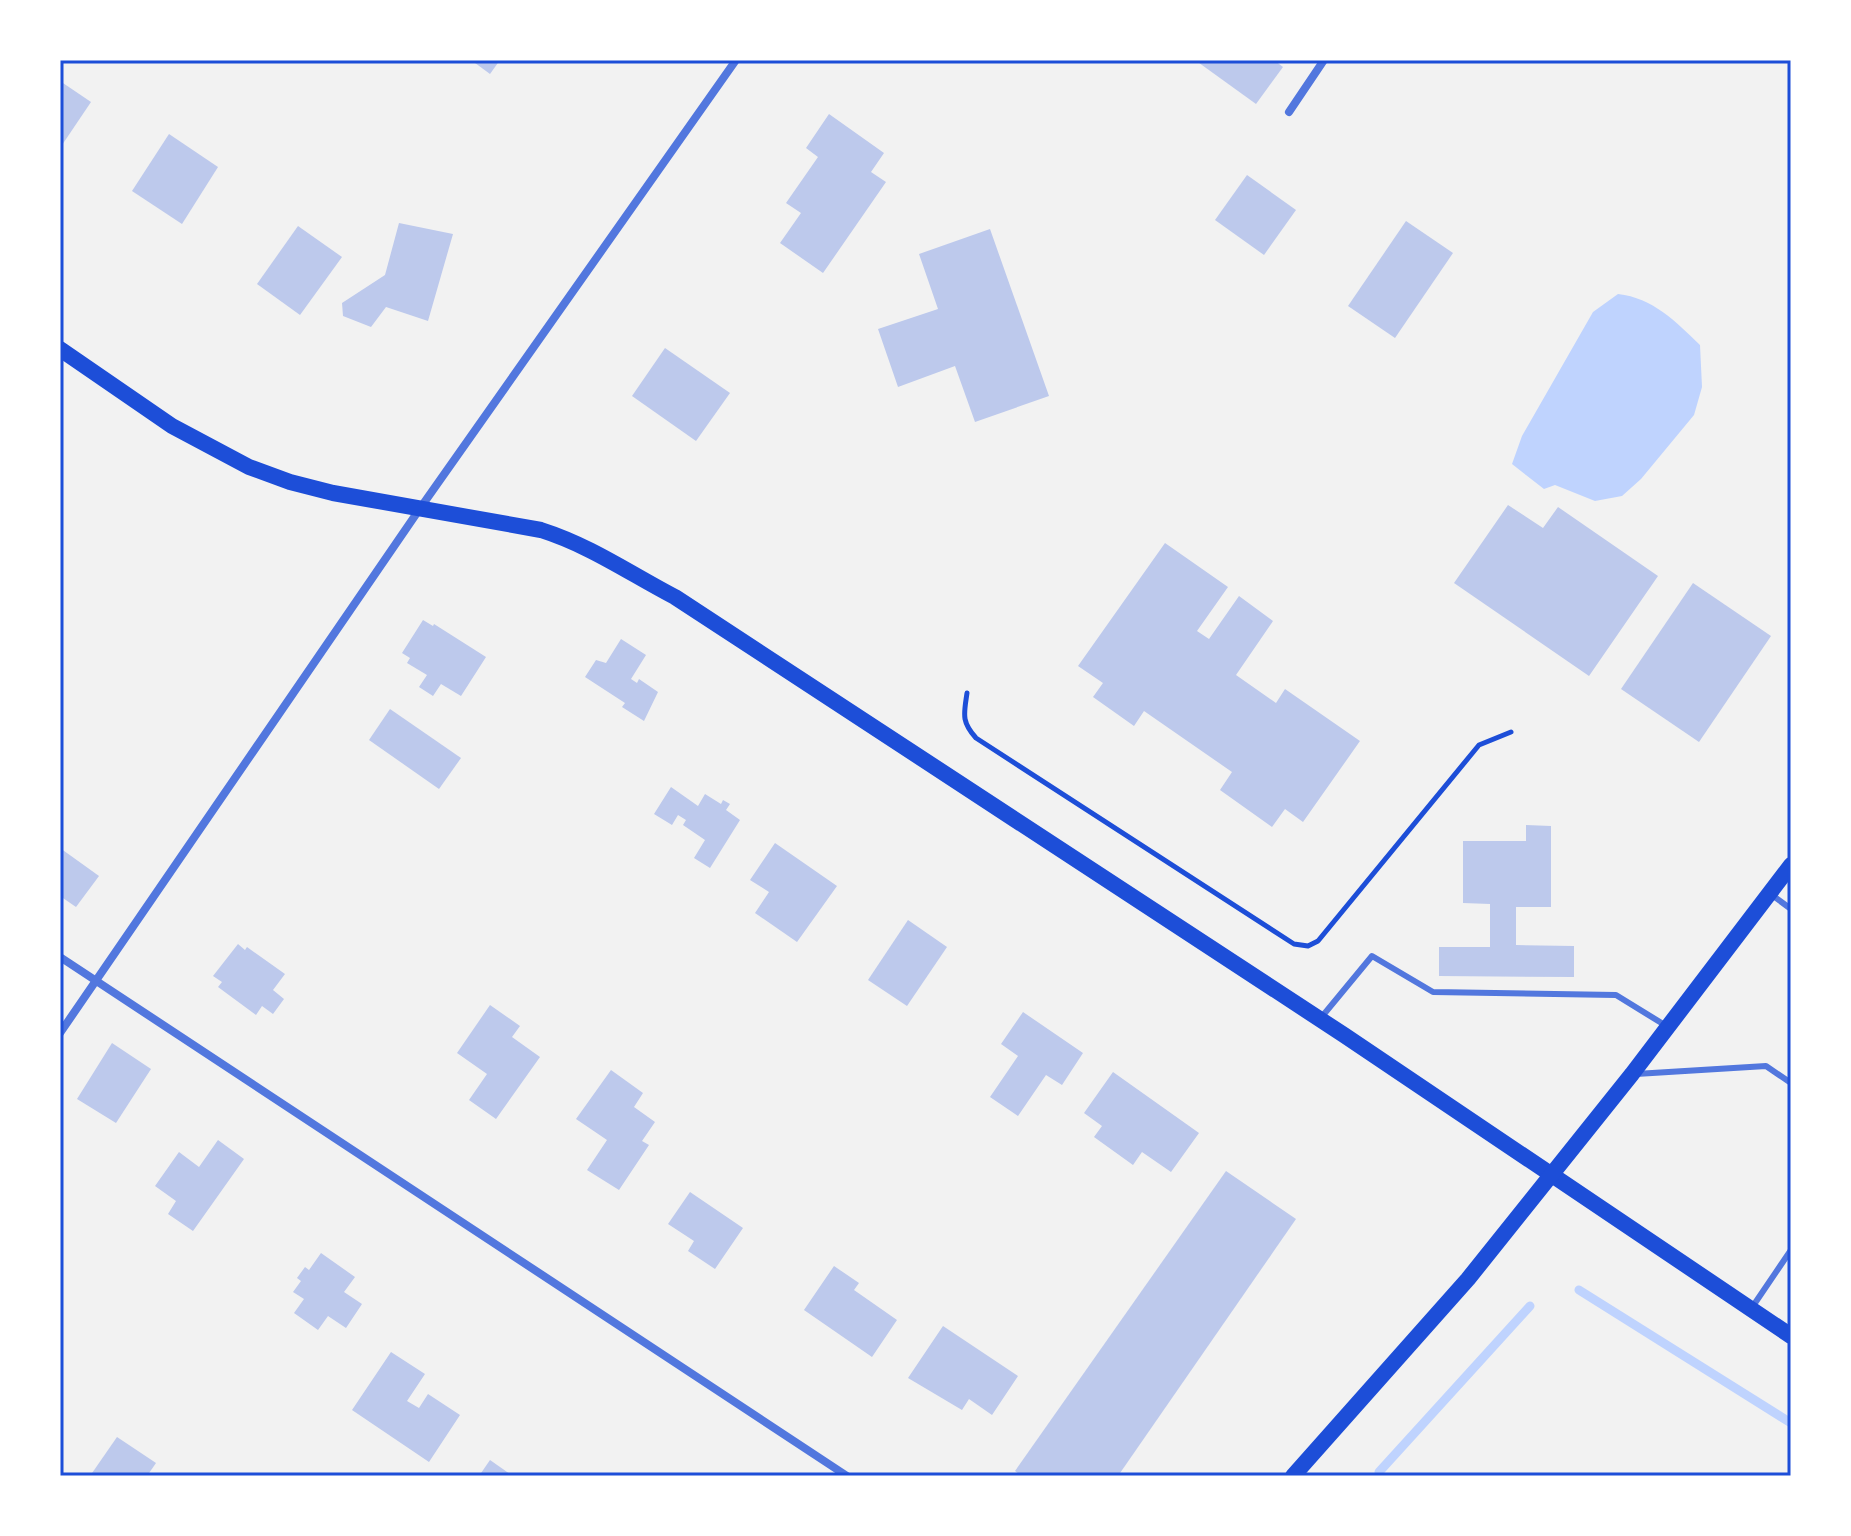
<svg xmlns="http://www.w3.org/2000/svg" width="1851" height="1536" viewBox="0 0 1851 1536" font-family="Signika,sans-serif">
<rect width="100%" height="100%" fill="#f2f2f2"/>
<path fill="#bfd3fe" d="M1618,294C1653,298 1675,321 1700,345L1702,387L1694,415L1641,479L1622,496L1595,501L1555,485L1544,489L1512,464L1522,436L1593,312Z"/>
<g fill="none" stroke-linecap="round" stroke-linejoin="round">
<g stroke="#bfd3fe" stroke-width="9">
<path d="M1579,1290L1791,1423"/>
<path d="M1379,1472L1530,1306"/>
</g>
</g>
<g fill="#bdc9ec">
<path d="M471,60H500L490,74Z"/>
<path d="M1195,60H1274L1283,67L1256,104Z"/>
<path d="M60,81L91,102L60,148Z"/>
<path d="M829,114L884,153L871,172L886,182L823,273L780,243L801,213L786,203L818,157L806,148Z"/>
<path d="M169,134L218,167L182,224L132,191Z"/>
<path d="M1247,175L1296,210L1264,255L1215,220Z"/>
<path d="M1406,221L1453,253L1395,338L1348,306Z"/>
<path d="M399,223L453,234L428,321L386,307L371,327L343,316L342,303L385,275Z"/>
<path d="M298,226L342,257L300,315L257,284Z"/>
<path d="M990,229L1049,396L975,422L955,366L898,387L878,329L938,309L919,254Z"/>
<path d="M665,348L730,393L696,441L632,396Z"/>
<path d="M1508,505L1543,528L1558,507L1658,576L1589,676L1454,583Z"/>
<path d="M1165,543L1228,587L1197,631L1209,639L1239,596L1273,621L1236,675L1276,703L1285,689L1360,741L1303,822L1285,809L1272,827L1220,790L1232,772L1144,711L1134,726L1093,697L1103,683L1078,666Z"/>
<path d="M1693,583L1771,636L1699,742L1621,689Z"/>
<path d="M423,620L433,626L434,624L486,657L461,696L441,684L433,696L419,687L427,675L407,663L410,658L402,653Z"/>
<path d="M621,639L646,655L631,679L637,683L639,679L658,692L644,721L622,707L625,703L585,677L596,660L606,663Z"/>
<path d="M390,709L461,758L439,789L369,740Z"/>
<path d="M671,787L698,806L705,794L721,804L723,800L730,804L726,810L740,820L710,868L694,858L705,840L683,825L686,820L678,815L672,825L654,814Z"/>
<path d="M1526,825L1551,826V907H1516V945L1574,946V977L1439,976V947H1490V904L1463,903V841H1526Z"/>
<path d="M775,843L837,886L797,942L755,913L769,892L750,880Z"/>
<path d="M60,848L99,876L76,907L60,896Z"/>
<path d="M908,920L947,947L907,1006L868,980Z"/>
<path d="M238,944L245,950L247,947L285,974L273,990L284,999L273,1014L262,1006L256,1015L218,987L222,982L213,976Z"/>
<path d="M490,1005L520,1026L512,1037L540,1057L496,1119L469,1100L487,1074L457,1053Z"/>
<path d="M1023,1012L1083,1053L1062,1085L1046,1075L1018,1116L990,1097L1018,1056L1001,1044Z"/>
<path d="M112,1043L151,1069L116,1123L77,1099Z"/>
<path d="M611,1070L643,1093L634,1107L655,1122L642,1141L649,1145L619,1190L587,1170L607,1140L576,1119Z"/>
<path d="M1113,1072L1199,1133L1171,1172L1142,1152L1133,1165L1094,1137L1102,1126L1084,1113Z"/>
<path d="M218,1140L244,1159L193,1231L168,1214L176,1201L155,1186L179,1152L199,1167Z"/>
<path d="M1226,1171L1296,1219L1118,1476H1022L1015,1471Z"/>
<path d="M690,1192L743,1228L715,1269L688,1251L694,1241L668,1224Z"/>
<path d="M321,1253L355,1277L344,1292L362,1304L346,1328L328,1316L318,1330L294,1313L304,1299L293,1292L301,1281L297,1278L305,1267L309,1270Z"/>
<path d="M834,1266L859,1283L854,1290L897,1320L872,1357L804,1310Z"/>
<path d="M943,1326L1018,1376L992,1415L969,1399L962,1410L908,1378Z"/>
<path d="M391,1352L425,1374L407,1401L419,1408L428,1394L460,1415L429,1462L352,1410Z"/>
<path d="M117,1437L156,1463L147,1476H90Z"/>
<path d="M490,1460L513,1476H479Z"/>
</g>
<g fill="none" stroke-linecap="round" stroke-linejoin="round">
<path stroke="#1d4ed8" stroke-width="5" d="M967,693C964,714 961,721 976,738L1294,944L1308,946L1318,941L1479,745L1511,732"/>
<g stroke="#5277de" stroke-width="6">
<path d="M1772,895L1791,909"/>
<path d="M1320,1019L1372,956L1433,992L1616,995L1668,1027"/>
<path d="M1636,1074L1766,1066L1791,1083"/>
<path d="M1753,1306L1791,1250"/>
</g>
<g stroke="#5277de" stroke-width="8">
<path d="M1289,112L1324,60"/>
<path d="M60,957L847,1476"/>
<path d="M60,1033L421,507L736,60"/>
</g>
<g stroke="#1d4ed8" stroke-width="16">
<path d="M60,349L172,426L249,467L290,482L333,493L541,530C591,546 629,573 675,597L1344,1035L1791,1336"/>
<path d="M1293,1476L1468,1279L1632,1074L1791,865"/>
</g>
</g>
<rect width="1851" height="1536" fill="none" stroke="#ffffff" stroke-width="124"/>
<rect x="62" y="62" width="1727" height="1412" fill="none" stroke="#1d4ed8" stroke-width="3"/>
</svg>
